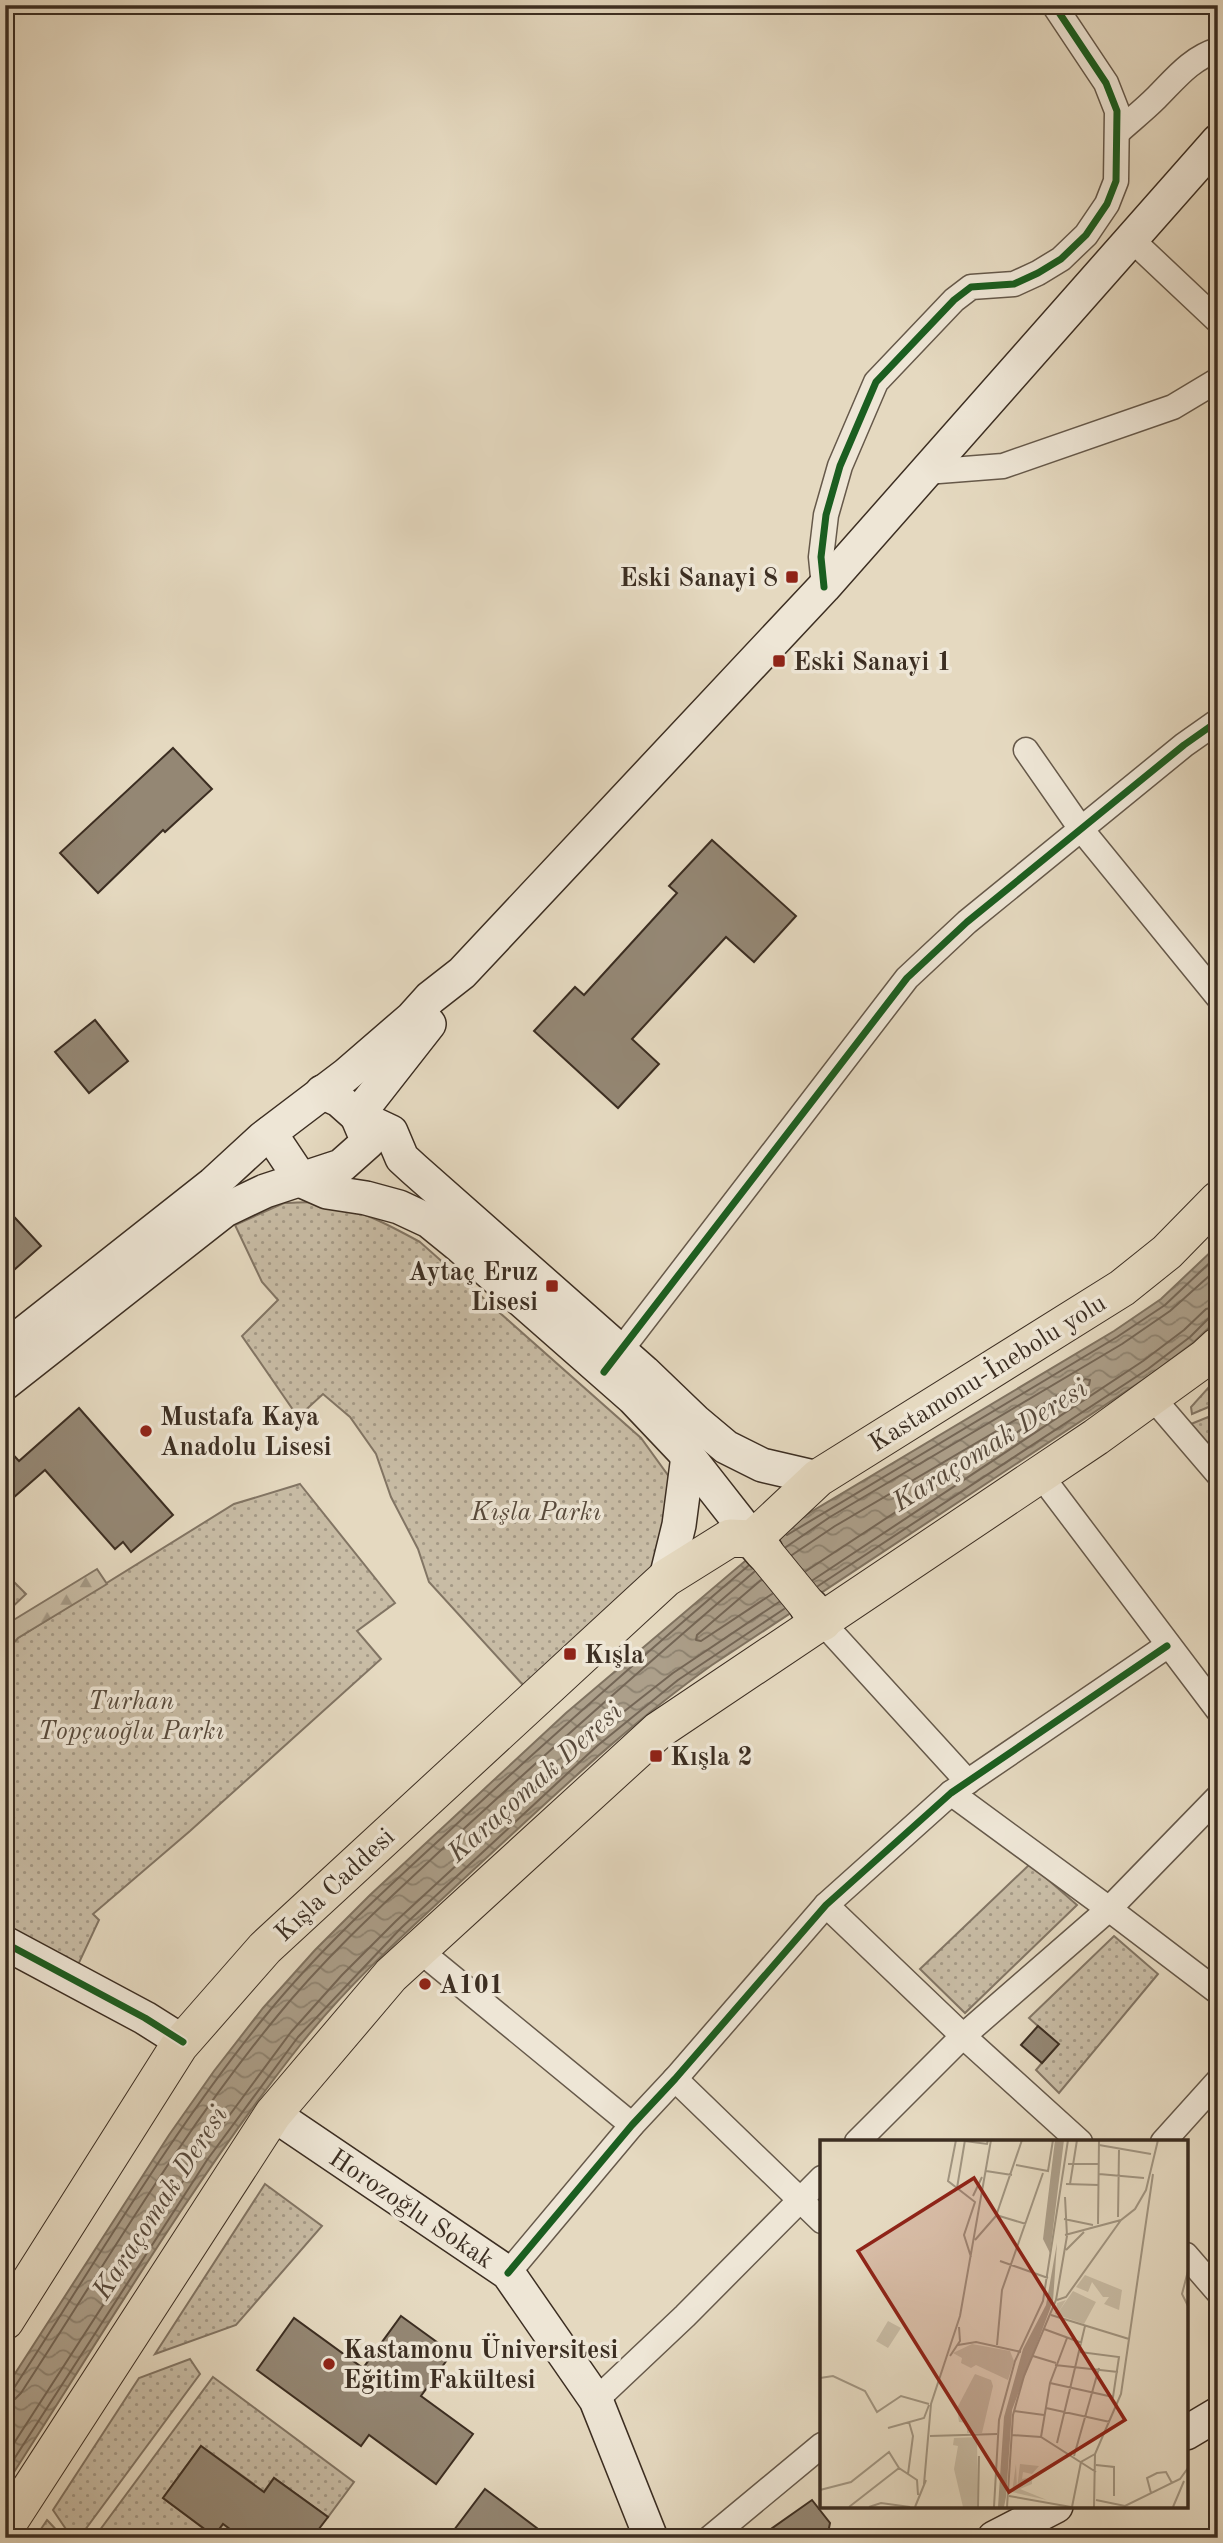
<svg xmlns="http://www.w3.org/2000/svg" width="1223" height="2543" viewBox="0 0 1223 2543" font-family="'Old Standard TT',serif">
<defs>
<pattern id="green-dots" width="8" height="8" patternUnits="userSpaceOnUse" patternTransform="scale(1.75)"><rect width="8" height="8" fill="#c8bca5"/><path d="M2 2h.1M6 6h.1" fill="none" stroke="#a49986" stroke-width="1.8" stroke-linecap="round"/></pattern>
<pattern id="forest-firs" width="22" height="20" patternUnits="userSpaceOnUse" patternTransform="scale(1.75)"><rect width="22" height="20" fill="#c8bca5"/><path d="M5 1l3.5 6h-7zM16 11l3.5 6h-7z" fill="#a49986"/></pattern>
<pattern id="water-waves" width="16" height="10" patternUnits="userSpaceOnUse" patternTransform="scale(1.75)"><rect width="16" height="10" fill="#ac9f8a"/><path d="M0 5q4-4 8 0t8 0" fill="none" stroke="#8d8270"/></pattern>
</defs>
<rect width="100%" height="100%" fill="#e5d9c0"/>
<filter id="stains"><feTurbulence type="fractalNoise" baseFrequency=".00286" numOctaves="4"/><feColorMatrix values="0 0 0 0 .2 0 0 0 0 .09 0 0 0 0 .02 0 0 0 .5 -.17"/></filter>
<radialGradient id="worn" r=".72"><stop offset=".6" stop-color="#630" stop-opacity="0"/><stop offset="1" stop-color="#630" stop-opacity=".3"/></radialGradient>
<g fill="url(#green-dots)" stroke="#827564" stroke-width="2">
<path d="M284,1203C297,1203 310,1201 323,1203C357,1208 389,1225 420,1242L641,1438L670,1478L658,1567L524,1686L429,1582L418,1549L391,1497L376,1454L350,1417L323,1394L298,1417L242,1336L278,1300L262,1282L235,1225Z"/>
<path d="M1218,1377V1403L1192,1414L1191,1407Z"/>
<path d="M1218,1413V1455L1191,1424Z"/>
<path d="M300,1484L395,1603L357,1631L381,1659L190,1831L93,1914L99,1920L77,1967L5,1932V1831L14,1818L5,1812V1652L18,1638L234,1504Z"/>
<path d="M5,1573L26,1594L5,1614Z"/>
<path d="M1030,1864L1077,1905L965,2013L920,1969Z"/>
<path d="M1114,1936L1158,1974L1059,2093L1036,2070L1058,2044L1029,2018Z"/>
<path d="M265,2184L322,2226L236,2325L155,2354Z"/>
<path d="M190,2359L200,2374L79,2538H72L53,2510L139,2378Z"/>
<path d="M213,2377L354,2482L328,2517L274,2478L257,2501L254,2484L201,2446L163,2498L214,2536L228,2517L247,2531L242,2538H94Z"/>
<path d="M47,2520L64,2538H35Z"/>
</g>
<path fill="url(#forest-firs)" stroke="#827564" stroke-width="2" d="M97,1569L107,1584L18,1638L5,1652L7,1624Z"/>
<path fill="url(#water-waves)" stroke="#7f7260" stroke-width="2" d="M1218,1245V1319L1194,1342L1152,1374L712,1665C629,1724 557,1793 483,1861C420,1920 354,1977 301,2044C192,2182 100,2339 5,2486V2389L169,2135L214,2071L263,2008L315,1950L370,1895L566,1713L784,1528L1114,1331L1161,1299Z"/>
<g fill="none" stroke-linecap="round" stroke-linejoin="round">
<g stroke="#746656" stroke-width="2">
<path d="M787,1535L1117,1337L1165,1305L1218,1255"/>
<path d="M786,1547L830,1517L1122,1344L1170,1311L1218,1268"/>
<path d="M792,1555L835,1526L1085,1379L1090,1380L1089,1385L806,1571"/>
<path d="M761,1580L697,1635L696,1640L701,1641L772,1594"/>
<path d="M813,1580L1143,1361L1184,1330L1206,1309L1218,1306"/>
<path d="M818,1586L1148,1369L1190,1337L1211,1316L1218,1315"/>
<path d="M5,2392L14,2388C96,2262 172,2130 267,2014C321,1948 385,1890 448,1832C546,1741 646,1653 748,1566"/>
<path d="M5,2401L15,2399L21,2393C103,2268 179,2136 274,2020C328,1953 392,1896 454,1838C552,1747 653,1659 754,1572"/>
<path d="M5,2457L200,2155L291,2032L342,1975L396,1921L617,1717L673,1673L779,1602"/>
<path d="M5,2473L207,2160L298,2037L401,1928L597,1746L678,1680L784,1609"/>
</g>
</g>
<g fill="#948774" stroke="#3c2e22" stroke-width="2">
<path d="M173,748L212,789L165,832L163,830L98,893L60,853Z"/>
<path d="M712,840L796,916L754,962L726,937L632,1039L659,1064L618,1108L534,1031L575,987L584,995L677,893L669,886Z"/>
<path d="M95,1020L128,1061L89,1093L55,1052Z"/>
<path d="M5,1207L41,1246L5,1278Z"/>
<path d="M79,1408L173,1515L131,1552L123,1542L115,1549L45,1470L5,1505V1446L19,1461Z"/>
<path d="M1038,2026L1059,2044L1042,2063L1021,2045Z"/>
<path d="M401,2316L452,2353L421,2396L473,2434L436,2484L369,2435L361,2446L257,2370L294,2318L363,2368Z"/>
<path d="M201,2446L264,2492L274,2478L328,2517L312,2538H242L223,2524L214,2536L163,2498Z"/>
<path d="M485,2489L550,2538H448Z"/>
<path d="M812,2500L830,2523L827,2538H758Z"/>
</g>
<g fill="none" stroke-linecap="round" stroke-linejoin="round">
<defs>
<g id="street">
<path d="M1118,132C1130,121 1144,110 1156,98C1175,79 1191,58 1218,50"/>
<path d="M1131,239L1218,321"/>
<path d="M926,472L1003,466L1173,407L1218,380"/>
<path d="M824,587L821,557L826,515L840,466L876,382L954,300L971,287L1014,284L1038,273L1061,259L1086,235L1107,204L1116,181L1117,111L1106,83L1054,5"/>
<path d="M1026,750L1081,829L1218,997"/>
<path d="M611,1363L907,978L967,922L1184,745L1218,721"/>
<path d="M1152,1397L1218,1474"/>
<path d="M1039,1473L1218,1710"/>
<path d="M822,1622L968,1782"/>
<path d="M951,1793L1109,1909L1218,1992"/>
<path d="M826,1905L963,2036L1080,2142"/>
<path d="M419,1950L632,2125"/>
<path d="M675,2079L822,2221"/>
<path d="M857,2142L963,2036L1109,1909L1218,1797"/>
<path d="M1163,2142L1218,2081"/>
<path d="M1186,2255L1218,2292"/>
<path d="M508,2273L632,2125L675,2079L826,1905L951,1793L1167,1646"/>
<path d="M596,2400L685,2316L822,2178"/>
<path d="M710,2538L822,2445"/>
</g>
<g id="secondary">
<path d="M322,1092L339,1100L357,1116L391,1132L402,1158L414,1169L644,1372L695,1421L726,1447L762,1465L818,1478"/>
<path d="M357,1116L429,1024"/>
<path d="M270,1133L302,1181L327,1192L366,1198L399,1207L429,1221L461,1247L633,1398L688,1456L753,1539"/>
<path d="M5,1348L213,1184L263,1138L346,1075L412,1018L430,998L462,973L824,587L1218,141"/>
<path d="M5,1383L225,1210L265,1191L341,1166L368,1142L357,1116"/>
<path d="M666,1578L679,1525L688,1456"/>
<path d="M5,1943L145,2018L183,2042"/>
<path d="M273,2114L508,2273L596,2400L651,2538"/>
<path d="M1186,2433L1218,2414"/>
<path d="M994,2538L1056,2506"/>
</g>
<g id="primary">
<path d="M764,1552L809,1607"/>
<path d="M5,2321L179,2046L265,1948L666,1578L730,1538L753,1539L818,1478L1122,1288L1167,1252L1218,1200"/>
<path d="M5,2528L273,2114L391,1975L659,1730L1096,1437L1205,1358L1218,1346"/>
</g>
<g id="highway">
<path d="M753,1539L764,1552"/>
<path d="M809,1607L822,1622"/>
</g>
</defs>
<use href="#street" stroke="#66594a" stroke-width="27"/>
<use href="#secondary" stroke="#3c2e22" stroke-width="36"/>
<use href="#primary" stroke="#3c2e22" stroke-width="39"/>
<use href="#highway" stroke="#3c2e22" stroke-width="41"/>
<use href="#street" stroke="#eee6d6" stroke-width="24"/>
<use href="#secondary" stroke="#eee6d6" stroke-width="33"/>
<use href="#primary" stroke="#e5d9c0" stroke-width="37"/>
<use href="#highway" stroke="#e5d9c0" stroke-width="38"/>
<defs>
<g id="cycleway">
<path d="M824,587L821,557L826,515L840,466L876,382L954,300L971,287L1014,284L1038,273L1061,259L1086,235L1107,204L1116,181L1117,111L1106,83L1054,5"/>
<path d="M604,1372L907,978L967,922L1184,745L1218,721"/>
<path d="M5,1943L145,2018L183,2042"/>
<path d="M508,2273L632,2125L675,2079L826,1905L951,1793L1167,1646"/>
</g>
</defs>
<use href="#cycleway" stroke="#eee6d6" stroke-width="11"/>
<use href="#cycleway" stroke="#1b5e20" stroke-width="7"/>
</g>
<g fill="#8f2418" stroke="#eee6d6" stroke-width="2.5">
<rect x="785" y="570" width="14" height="14" rx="3.5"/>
<rect x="772" y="654" width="14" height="14" rx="3.5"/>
<rect x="545" y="1279" width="14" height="14" rx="3.5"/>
<circle cx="146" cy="1431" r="7"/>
<rect x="563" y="1647" width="14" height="14" rx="3.5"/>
<rect x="649" y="1749" width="14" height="14" rx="3.5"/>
<circle cx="425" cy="1984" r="7"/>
<circle cx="329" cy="2364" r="7"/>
</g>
<g text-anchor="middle" stroke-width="7" stroke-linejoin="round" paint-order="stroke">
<g font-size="26" font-weight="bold" fill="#3c2e22" stroke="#eee6d6" text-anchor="start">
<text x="778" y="586" text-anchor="end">Eski Sanayi 8</text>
<text x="793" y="670">Eski Sanayi 1</text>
<text x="538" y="1280" text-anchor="end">Aytaç Eruz<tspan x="538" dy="30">Lisesi</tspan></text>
<text x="160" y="1425">Mustafa Kaya<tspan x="160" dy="30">Anadolu Lisesi</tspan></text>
<text x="584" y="1663">Kışla</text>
<text x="670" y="1765">Kışla 2</text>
<text x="439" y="1993">A101</text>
<text x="343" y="2358">Kastamonu Üniversitesi<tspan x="343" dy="30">Eğitim Fakültesi</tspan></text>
</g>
<g font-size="26" fill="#3c2e22" stroke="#eee6d6">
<text transform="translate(987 1372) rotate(-32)" y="9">Kastamonu-İnebolu yolu</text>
<text transform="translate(334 1884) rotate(-43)" y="9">Kışla Caddesi</text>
<text transform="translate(412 2208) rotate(34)" y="9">Horozoğlu Sokak</text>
</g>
<g font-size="26" font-style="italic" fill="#584a3c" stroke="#eee6d6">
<text x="536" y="1520">Kışla Parkı</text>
<text x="131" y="1709">Turhan<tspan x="131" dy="30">Topçuoğlu Parkı</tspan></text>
</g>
<g font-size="28" font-style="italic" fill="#584a3c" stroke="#eee6d6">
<text transform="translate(989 1444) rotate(-32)" y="10">Karaçomak Deresi</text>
<text transform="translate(534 1781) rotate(-42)" y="10">Karaçomak Deresi</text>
<text transform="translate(159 2202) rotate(-57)" y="10">Karaçomak Deresi</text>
</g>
</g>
<g transform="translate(820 2140)">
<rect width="368" height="368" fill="#e5d9c0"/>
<path d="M265,135L302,150L299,170L284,164L289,157H283L272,142L268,152L256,147ZM253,151L276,162L264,184L235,174L237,163L246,160L237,174ZM152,204L190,211L194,221L188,240L156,225L151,228L141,223L142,218L133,213ZM155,234L171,240L173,246L162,293H147V283L139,282L137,268ZM157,297L158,367H143L134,329L138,306L133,305L134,298ZM196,324L197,349L200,324L219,326L212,334L203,332L202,339L212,337V344L200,349L227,360L192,352Z" fill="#c8bca5"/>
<path d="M68,181L81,188L68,208L56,201Z" fill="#c8bca5"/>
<path d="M235,0H244L230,113L223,99ZM237,103L233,161L192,270L186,357L184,367H178L184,277L203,209L226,165Z" fill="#ac9f8a"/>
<path fill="none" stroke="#a19581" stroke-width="2" d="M136,0L128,41L155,62L144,95L151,117M145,1L167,4L168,0M279,5L331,14M248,24H279M196,25L228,31L233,0M166,31L192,35M279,34L324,38M246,44L279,45M250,44L257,0M137,48L145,0M153,56L162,37M176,75L206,84M298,77L299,10M244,79L273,85M278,84L279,0M245,95L301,80L315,69L326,50L338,0M155,100L176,76L202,0M246,110L264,92M180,121L228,138M368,131L362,154L368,166M237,160L246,157L301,80M231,175L309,199M224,189L262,203M138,205L156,202L201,212M177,205L182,150L223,33M130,216L140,201L139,187M213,216L236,223M235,225L298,232M0,238L13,236L45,251L57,272L81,256L109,264M230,243L293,257L299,217L260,212M226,268L290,282M194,271L224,275M68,288L104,278L109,265M191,295L221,297L276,332M110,296L177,294M221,297L230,243L247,198M237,303L265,186M254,316L279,228M276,325L294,327V356M88,334L93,296L89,282M104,344L111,264L140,176L171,0M0,350L31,342L69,312L79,328L97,340L98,355M331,353L327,338L337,333L346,332L352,343M189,356L251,367M276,360L305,366L360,339L368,328M29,367L79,328M49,367L61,363L90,367M95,367L106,340M158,367L159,316M174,367L179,280L195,221L223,161L248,0M187,367L193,275L204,236L236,160L247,96L245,57M252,367L261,322L275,314M274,367L275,314L301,254L333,34M353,367L364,341"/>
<path fill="#8f2418" fill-opacity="0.15" stroke="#8f2418" stroke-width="3.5" d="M154,38L305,280L189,352L38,111Z"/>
<rect width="368" height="368" fill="none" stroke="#3c2e22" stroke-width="3.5"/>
</g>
<rect width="1223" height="2543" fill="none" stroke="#e5d9c0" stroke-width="28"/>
<rect x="7" y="7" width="1209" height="2529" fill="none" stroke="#3c2e22" stroke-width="3.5"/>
<rect x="14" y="14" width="1195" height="2515" fill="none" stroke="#3c2e22" stroke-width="2"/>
<rect width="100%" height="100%" filter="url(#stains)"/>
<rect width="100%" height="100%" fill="url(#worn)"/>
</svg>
